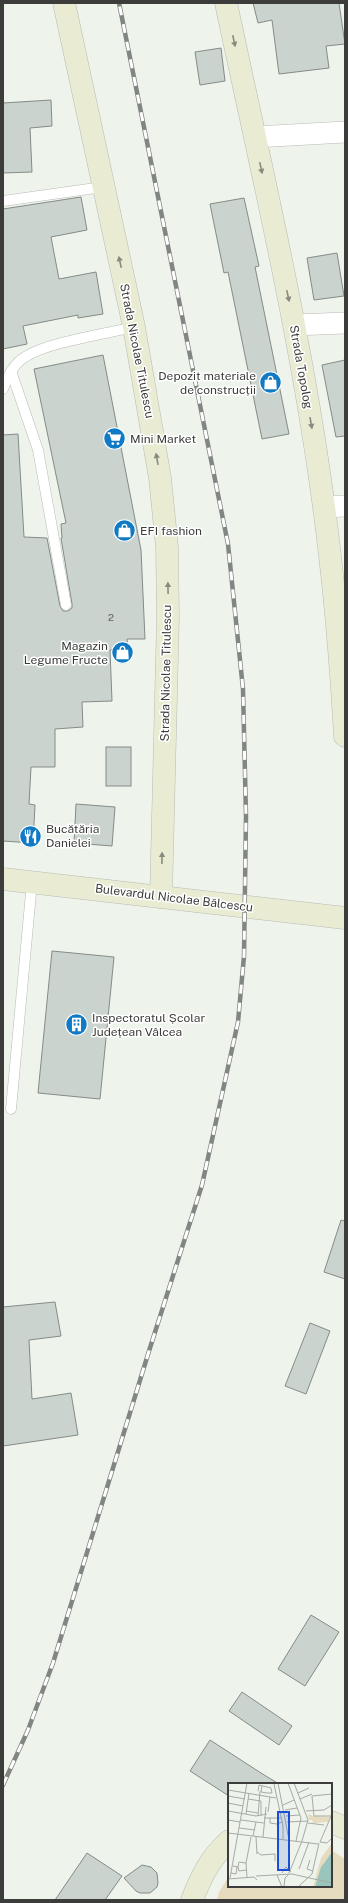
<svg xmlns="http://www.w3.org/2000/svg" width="348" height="1903" viewBox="0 0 348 1903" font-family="'Public Sans',sans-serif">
<rect width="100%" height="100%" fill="#eef3ec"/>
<path fill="#e6dbbe" d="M331,1850L345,1859V1900H217L219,1892L229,1876V1886H331Z"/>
<g fill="#cbd3ce" stroke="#858b87">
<path d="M253,3H339L345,44L326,46L329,68L279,74L272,20L258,23Z"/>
<path d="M221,48L225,81L200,85L195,52Z"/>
<path d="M51,100L52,126L30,128L32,172L3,173V103Z"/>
<path d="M81,197L87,230L51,237L59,279L96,272L103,314L78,318V315L23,326L27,344L3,349V209Z"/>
<path d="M244,198L259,266L255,267L289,434L262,439L228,272L224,273L210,204Z"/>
<path d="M337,253L344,296L314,300L307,258Z"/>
<path d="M103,355L141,550L145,639H127L128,649L110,650L112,701L82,702L83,727L55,729V767H31L29,804L35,805L33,843L3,841V435L18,434L24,537L47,538L60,606L63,611H68L72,608V604L61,538H62L61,524L66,523L34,369Z"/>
<path d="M345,360V436L336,437L322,365Z"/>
<rect x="106" y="747" width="25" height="39"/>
<path d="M76,804L115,807L112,846L74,843Z"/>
<path d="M52,951L114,957L100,1099L38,1093Z"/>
<path d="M341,1220L345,1221V1279L324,1272Z"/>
<path d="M55,1302L61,1336L29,1340L32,1399L71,1393L78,1435L3,1446V1307Z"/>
<path d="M310,1323L330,1331L306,1394L285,1386Z"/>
<path d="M311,1615L339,1632L305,1686L278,1669Z"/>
<path d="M242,1692L292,1726L279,1745L229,1711Z"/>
<path d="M210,1740L261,1773L279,1784H229V1796L190,1771Z"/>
<path d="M87,1853L122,1876L105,1900H55Z"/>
<path d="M142,1865L151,1867L157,1873L158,1883L157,1887L150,1893H140L136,1891L124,1878Z"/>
</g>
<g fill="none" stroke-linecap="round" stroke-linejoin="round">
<defs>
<g id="service">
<path d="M3,201L103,187"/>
<path d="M11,371L38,450L66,605"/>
<path d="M3,389C8,377 13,364 25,357C48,342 105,334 134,327"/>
<path d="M11,1109L32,882"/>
</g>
<g id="minor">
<path d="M255,137L345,132"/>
<path d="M294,325L345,323"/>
<path d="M324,507L345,506"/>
</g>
<g id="secondary">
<path d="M64,3L134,327L160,478L167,547L168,616L161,897"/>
<path d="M226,3C259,159 296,314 319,472C332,559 340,647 345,736"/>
<path d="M3,879L345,918"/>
<path d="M331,1822L345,1828"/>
<path d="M192,1900C201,1877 210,1858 229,1841"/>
</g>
</defs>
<use href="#service" stroke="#b8bcb5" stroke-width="11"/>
<use href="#minor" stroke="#b8bcb5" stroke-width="22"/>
<use href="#secondary" stroke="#b8bcb5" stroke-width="23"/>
<use href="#service" stroke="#fff" stroke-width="10"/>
<use href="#minor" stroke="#fff" stroke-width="21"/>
<use href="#secondary" stroke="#e9ebd3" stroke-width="22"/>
<defs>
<path id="rail" d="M3,1785L28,1730L53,1663L149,1351L202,1185L238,1022L244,956L246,816L243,689L228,544L119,3"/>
</defs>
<use href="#rail" stroke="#828581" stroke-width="4.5"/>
<use href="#rail" stroke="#fff" stroke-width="3" stroke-dasharray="9" stroke-linecap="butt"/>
</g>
<defs><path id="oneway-solid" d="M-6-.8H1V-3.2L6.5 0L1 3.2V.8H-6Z"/></defs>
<g fill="#8a8b7f">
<use href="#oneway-solid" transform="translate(234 41) rotate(78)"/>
<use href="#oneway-solid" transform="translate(261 168) rotate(78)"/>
<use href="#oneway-solid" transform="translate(120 262) rotate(-102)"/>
<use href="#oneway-solid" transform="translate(288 296) rotate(78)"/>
<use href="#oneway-solid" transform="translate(311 423) rotate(80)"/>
<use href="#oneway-solid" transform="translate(157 459) rotate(-100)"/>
<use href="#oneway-solid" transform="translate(168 588) rotate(-91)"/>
<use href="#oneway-solid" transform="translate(162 858) rotate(-89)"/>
</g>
<defs>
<symbol id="shop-disc" viewBox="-11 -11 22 22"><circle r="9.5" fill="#107ac5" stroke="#fff"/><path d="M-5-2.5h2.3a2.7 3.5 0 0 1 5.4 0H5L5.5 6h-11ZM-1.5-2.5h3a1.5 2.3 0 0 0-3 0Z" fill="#fff"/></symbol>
<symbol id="supermarket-disc" viewBox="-11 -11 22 22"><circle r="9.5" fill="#107ac5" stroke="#fff"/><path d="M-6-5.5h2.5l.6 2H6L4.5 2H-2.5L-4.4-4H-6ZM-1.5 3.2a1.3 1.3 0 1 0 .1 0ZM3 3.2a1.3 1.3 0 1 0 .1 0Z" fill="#fff"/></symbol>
<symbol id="restaurant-disc" viewBox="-11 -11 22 22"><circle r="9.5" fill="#107ac5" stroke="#fff"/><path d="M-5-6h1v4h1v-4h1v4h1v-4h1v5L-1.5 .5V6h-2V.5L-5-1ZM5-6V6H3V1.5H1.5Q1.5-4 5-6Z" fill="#fff"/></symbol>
<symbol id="building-disc" viewBox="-11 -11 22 22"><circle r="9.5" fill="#107ac5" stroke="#fff"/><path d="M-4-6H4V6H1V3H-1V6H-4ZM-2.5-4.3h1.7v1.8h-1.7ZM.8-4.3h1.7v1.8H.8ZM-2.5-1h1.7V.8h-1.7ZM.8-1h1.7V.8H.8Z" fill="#fff"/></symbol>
</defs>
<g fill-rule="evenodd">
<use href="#shop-disc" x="258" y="370" width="25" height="25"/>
<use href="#supermarket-disc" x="102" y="426" width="25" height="25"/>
<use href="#shop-disc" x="112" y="518" width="25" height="25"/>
<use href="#shop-disc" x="110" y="640" width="25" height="25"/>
<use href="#restaurant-disc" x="18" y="824" width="25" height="25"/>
<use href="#building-disc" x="64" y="1012" width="25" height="25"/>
</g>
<g text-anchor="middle" stroke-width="3" stroke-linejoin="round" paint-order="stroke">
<g font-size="10" fill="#606260">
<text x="111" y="621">2</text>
</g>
<g font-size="12" fill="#3c3d3b" stroke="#fff">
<text transform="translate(137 351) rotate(79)" y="4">Strada Nicolae Titulescu</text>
<text transform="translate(301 367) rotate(80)" y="4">Strada Topolog</text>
<text transform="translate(166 673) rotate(-89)" y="4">Strada Nicolae Titulescu</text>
<text transform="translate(174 898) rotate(7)" y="4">Bulevardul Nicolae Bălcescu</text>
</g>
<g font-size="12" fill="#3c3d3b" stroke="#fff" text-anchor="start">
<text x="256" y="380" text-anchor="end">Depozit materiale<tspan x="256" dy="14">de construcții</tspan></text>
<text x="130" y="443">Mini Market</text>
<text x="140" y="535">EFI fashion</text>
<text x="108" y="650" text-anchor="end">Magazin<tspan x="108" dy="14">Legume Fructe</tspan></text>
<text x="46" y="833">Bucătăria<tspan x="46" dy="14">Danielei</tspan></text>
<text x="92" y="1022">Inspectoratul Școlar<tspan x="92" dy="14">Județean Vâlcea</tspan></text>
</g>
</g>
<g transform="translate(228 1783)">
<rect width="104" height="104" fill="#eef3ec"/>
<path d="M80,31L85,33L102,34L100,39L87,40L86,42L84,37H81ZM104,60V69L95,81L87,104H85L93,75Z" fill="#e6dbbe"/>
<path d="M104,69V104H87L93,84Z" fill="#9ac5bc"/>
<path fill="none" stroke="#a7aaa5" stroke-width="1" d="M50,0L61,57M60,0L73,35L68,58M66,0L80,37L74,58M46,1L55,43V56M34,3L33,9L39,10M0,7L48,15M30,8L31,2L43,5L44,10H39M70,10L81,5M0,13L17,16M20,16L33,18V33M72,16L84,11M0,20L15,23M55,22L66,17M57,27L69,25M0,28L28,33L39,31M18,28L30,30M78,28L96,27L104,22M40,29L42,14M18,31L21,10M30,33L32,8M58,33L72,32M104,33H86L84,13L104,11M36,35H53M42,35V40L49,41L54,39M0,37L12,39M13,37L36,40M59,39L80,38M80,40L96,42M11,45L27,47M0,50L90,61M25,53L28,39M28,54L29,71M35,54L38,24M92,59L104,31M92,59L99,60L104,55M29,69L33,72L47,71V78M82,77L79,86L85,88M18,80L23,54M5,83L10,84L11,88L18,87M10,84L11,79L18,80L19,94M71,86L81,59M3,90L8,91L9,84M54,90L58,84L63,89M61,90L74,58M49,92L54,104M28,93L64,91L104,100M2,95L19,0M0,96L26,94L29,97M56,104L57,95L61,91M70,104L84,91L91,60"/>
<path fill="#1d4ed8" fill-opacity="0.15" stroke="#1d4ed8" stroke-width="2" d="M50,29H61V87H50Z"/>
<rect width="104" height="104" fill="none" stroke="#3c3d3b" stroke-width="2"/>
</g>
<rect width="348" height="1903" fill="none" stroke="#3c3d3b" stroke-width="8"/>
</svg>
